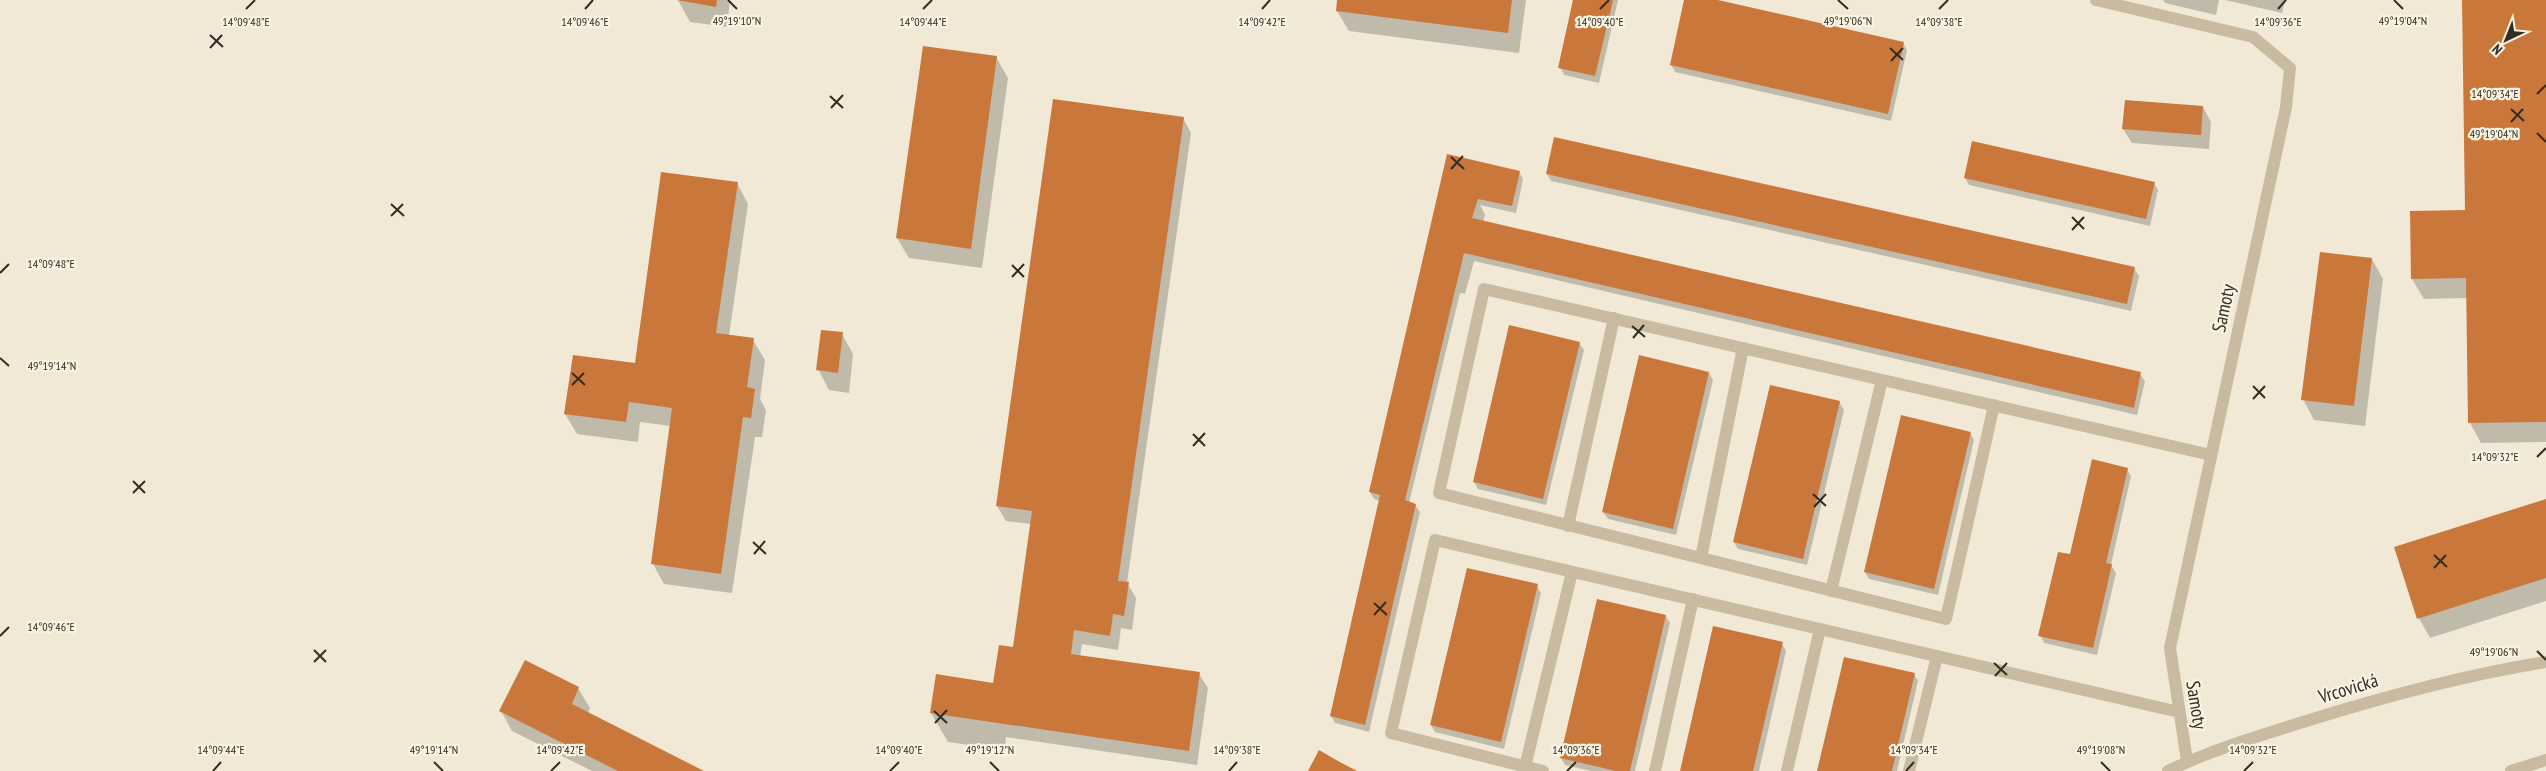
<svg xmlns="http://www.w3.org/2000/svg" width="2546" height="771" viewBox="0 0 2546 771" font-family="'PT Sans Narrow',sans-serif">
<rect width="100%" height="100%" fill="#f1e9d6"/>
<g fill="#0003">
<path d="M678,0H730L727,27L690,22Z"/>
<path d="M1338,0H1526L1519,53L1349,31L1337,11Z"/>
<path d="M1575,0H1618L1599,83L1564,75L1560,67Z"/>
<path d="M1686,0H1713L1903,43L1907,50L1891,121L1675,72L1671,65Z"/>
<path d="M2163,0H2219L2216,15L2165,3Z"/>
<path d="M2225,0H2285L2282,13Z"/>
<path d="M2463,0H2546V442L2481,443L2470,423L2468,298L2424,299L2412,279L2466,211Z"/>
<path d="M996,57L1008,78L982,268L909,258L897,238Z"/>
<path d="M2203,107L2211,122L2209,149L2132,143L2123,129Z"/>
<path d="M1183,118L1191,133L1127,583L1136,598L1132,630L1121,628L1118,650L1082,644L1080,657L1199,674L1208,688L1197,765L1006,737L1005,750L948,742L931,713L994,687L1014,649L1031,524L1006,521L997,506Z"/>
<path d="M1448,156L1519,172L1523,179L1516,213L1480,205L1485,215L1483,222L2140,374L2145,381L2137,415L1474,261L1465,294L1460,293L1409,503L1415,505L1420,512L1369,732L1335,723L1331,716L1380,501L1374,499L1370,492Z"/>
<path d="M1547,174L2134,268L2139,276L2131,311L1551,181Z"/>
<path d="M1965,178L2154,183L2158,190L2150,226L1969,185Z"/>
<path d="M737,183L748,204L729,336L753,340L765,360L760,399L766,410L762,437H755L732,593L664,584L653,564L671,426L640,422L638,442L577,434L565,414L636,364Z"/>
<path d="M2372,259L2383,279L2365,426L2314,420L2303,399Z"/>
<path d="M842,334L853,354L849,393L829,390L818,369Z"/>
<path d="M1579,343L1584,350L1546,505L1478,489L1474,482Z"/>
<path d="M1709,373L1713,380L1676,535L1608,519L1603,512Z"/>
<path d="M1839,402L1844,410L1807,565L1738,549L1734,542Z"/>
<path d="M1970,433L1974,440L1938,595L1869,579L1865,572Z"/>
<path d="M2127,469L2131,476L2111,565L2116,573L2097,655L2044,643L2040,635Z"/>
<path d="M2546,500V601L2430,638L2419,618Z"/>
<path d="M1537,586L1541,593L1504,749L1435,732L1431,725Z"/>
<path d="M1666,616L1670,623L1635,771H1591L1565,765L1561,758Z"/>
<path d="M1782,644L1786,651L1759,771H1681Z"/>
<path d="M1914,674L1918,681L1897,771H1819Z"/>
<path d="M578,688L590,708L588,713L701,771H592L512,731L501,711Z"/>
</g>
<g fill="#ca773b">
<path d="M677,0H717L716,7Z"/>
<path d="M1337,0H1512L1508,33L1336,11Z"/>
<path d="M1573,0H1613L1595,76L1558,68Z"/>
<path d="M1684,0H1718L1904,42L1888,114L1670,65Z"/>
<path d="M2462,0H2546V422L2468,423L2466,278L2411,279L2410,211L2465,210Z"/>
<path d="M923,46L997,56L971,249L896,238Z"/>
<path d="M1053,99L1184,117L1118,581L1129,582L1124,616L1113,614L1110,636L1074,630L1071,654L1200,672L1189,751L930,713L936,674L993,683L999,645L1013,647L1032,511L996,506Z"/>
<path d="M2125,100L2203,106L2201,135L2122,129Z"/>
<path d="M1554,137L2135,267L2127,304L1546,174Z"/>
<path d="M1972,141L2155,182L2146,219L1964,178Z"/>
<path d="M1447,154L1520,171L1512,206L1478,199L1472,218L2141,372L2134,408L1464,253L1405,500L1416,504L1365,725L1330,716L1380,495L1369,492Z"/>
<path d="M661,172L738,182L716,333L754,338L747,387L755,389L751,418L743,417L721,574L651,564L672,408L629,402L626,422L564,414L573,355L635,363Z"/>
<path d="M2320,252L2372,258L2354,406L2301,400Z"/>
<path d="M1509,325L1580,342L1543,499L1473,482Z"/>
<path d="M821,330L843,332L838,373L816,370Z"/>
<path d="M1639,355L1709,372L1673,529L1602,512Z"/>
<path d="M1770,385L1840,401L1803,559L1733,542Z"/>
<path d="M1901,415L1971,432L1934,589L1864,572Z"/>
<path d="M2092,459L2128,468L2106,563L2112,564L2093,648L2038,636L2058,552L2070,554Z"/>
<path d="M2546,499V578L2417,619L2394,547Z"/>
<path d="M1467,568L1538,584L1501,742L1430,725Z"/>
<path d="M1597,599L1666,615L1630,771H1616L1560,758Z"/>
<path d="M1713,626L1783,642L1753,771H1680Z"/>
<path d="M1844,657L1915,673L1892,771H1817Z"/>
<path d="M525,660L579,687L572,704L704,771H618L499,711Z"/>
<path d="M1319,750L1338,761L1357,771H1308Z"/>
</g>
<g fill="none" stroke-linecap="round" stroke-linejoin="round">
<g stroke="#c9bba2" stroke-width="12">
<path d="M2096,0L2253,37L2290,68L2286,107L2170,648L2187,761"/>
<path d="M1994,405L1946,619L1439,493L1484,289C1726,344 1969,400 2211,455"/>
<path d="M1568,526L1614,318"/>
<path d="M1701,558L1743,348"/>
<path d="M1831,591L1882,380"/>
<path d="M1525,767L1572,572"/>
<path d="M1543,771L1391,733L1435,540L2179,712"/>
<path d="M1655,771L1693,599"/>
<path d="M1787,771L1820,629"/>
<path d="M1909,771L1937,656"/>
<path d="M2168,771C2211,750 2258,736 2303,722C2383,697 2463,675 2546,662"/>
<path d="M2511,771L2546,760"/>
</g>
</g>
<path fill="none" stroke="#332c24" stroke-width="2" d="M728,0L737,9M1838,0L1848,9M2394,0L2403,9M246,9L255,0M585,9L593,0M923,9L932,0M1262,9L1270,0M1600,9L1609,0M1939,9L1948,0M2278,9L2286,0M210,35L223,47M210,48L222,35M1890,48L1903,60M1891,61L1903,48M2537,94L2546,85M830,96L843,108M831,108L843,95M2511,109L2524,121M2511,122L2523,109M2537,133L2546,142M1451,157L1464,169M1451,169L1463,156M391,204L404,216M391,216L403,204M2072,217L2084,229M2072,230L2084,217M1012,265L1024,277M0,273L9,264M1012,277L1024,264M1632,326L1645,337M1633,338L1644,325M0,358L9,366M572,373L585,385M572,385L584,373M2253,386L2265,398M2253,399L2265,386M1193,434L1205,446M1193,446L1205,433M2537,457L2546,448M133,481L145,493M133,493L145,481M1813,494L1826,506M1814,507L1826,494M753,542L766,554M754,554L765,541M2434,555L2447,567M2434,568L2446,555M1374,603L1387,615M1374,615L1386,602M0,636L9,627M314,650L326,662M2537,651L2546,660M314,662L326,650M1994,663L2007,675M1995,676L2007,663M934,711L947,723M935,723L947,710M434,762L443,771M990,762L999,771M2101,762L2110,771M213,771L221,762M551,771L560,762M890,771L899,762M1229,771L1237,762M1567,771L1576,762M1906,771L1914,762M2244,771L2253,762"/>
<g text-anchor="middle" stroke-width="4.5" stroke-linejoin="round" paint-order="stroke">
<g font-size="19" fill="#332c24" stroke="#f9f3e2">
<text transform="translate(2223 308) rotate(-78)" y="7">Samoty</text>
<text transform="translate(2348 688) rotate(-17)" y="7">Vrcovická</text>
<text transform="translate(2197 705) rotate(81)" y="7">Samoty</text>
</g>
</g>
<g font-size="12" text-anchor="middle" fill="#332c24" stroke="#f9f3e2" stroke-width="4.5" stroke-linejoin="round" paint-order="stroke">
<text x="737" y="25">49°19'10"N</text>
<text x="1848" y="25">49°19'06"N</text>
<text x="2403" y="25">49°19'04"N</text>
<text x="246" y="26">14°09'48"E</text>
<text x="585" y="26">14°09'46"E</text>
<text x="923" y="26">14°09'44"E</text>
<text x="1262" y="26">14°09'42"E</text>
<text x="1600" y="26">14°09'40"E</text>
<text x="1939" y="26">14°09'38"E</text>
<text x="2278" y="26">14°09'36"E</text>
<text x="2495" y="98">14°09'34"E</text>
<text x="2494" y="138">49°19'04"N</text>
<text x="51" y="268">14°09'48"E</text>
<text x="52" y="370">49°19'14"N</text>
<text x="2495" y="461">14°09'32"E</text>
<text x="51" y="631">14°09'46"E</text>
<text x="2494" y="656">49°19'06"N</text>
<text x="221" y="754">14°09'44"E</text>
<text x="560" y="754">14°09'42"E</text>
<text x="899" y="754">14°09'40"E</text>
<text x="1237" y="754">14°09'38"E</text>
<text x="1576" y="754">14°09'36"E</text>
<text x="1914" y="754">14°09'34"E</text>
<text x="2253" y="754">14°09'32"E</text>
<text x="434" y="754">49°19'14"N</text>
<text x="990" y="754">49°19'12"N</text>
<text x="2101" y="754">49°19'08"N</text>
</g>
<g transform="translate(2506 40) rotate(223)" stroke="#f9f3e2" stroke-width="4" paint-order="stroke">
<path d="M0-4L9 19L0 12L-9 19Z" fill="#332c24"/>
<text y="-8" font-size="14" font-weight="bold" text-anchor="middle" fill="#332c24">N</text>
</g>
</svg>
